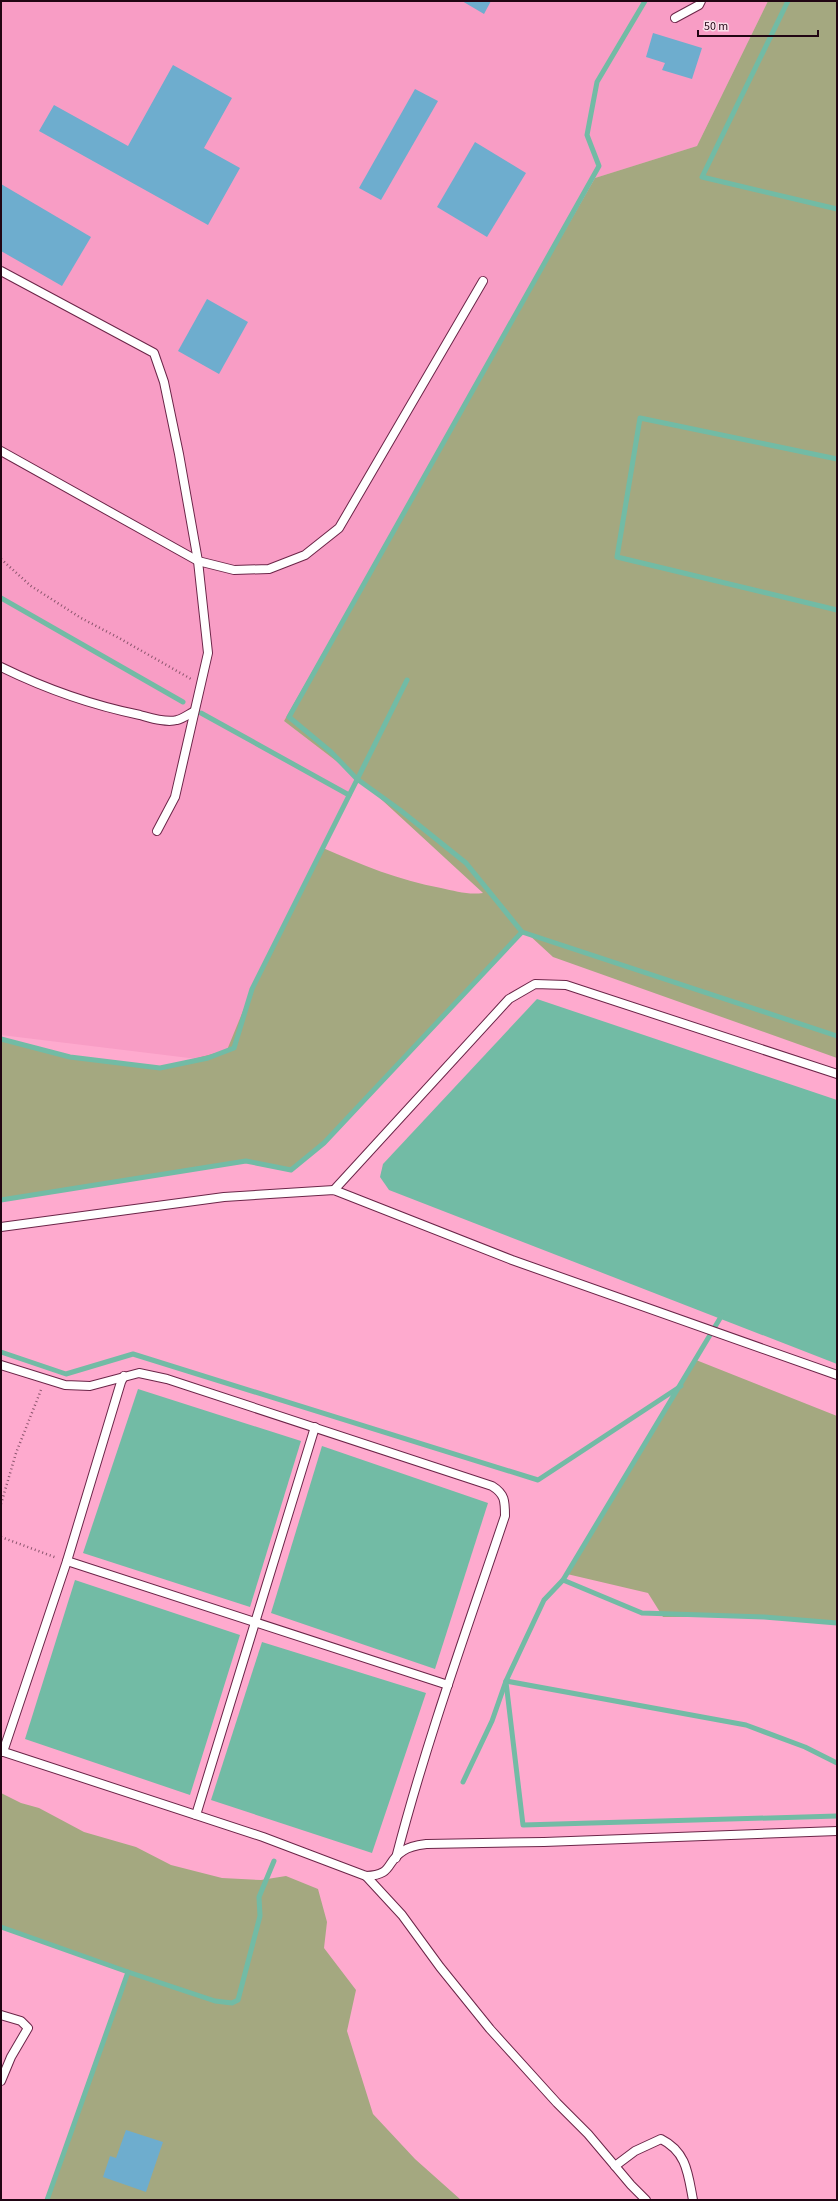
<svg xmlns="http://www.w3.org/2000/svg" width="838" height="2201" viewBox="0 0 838 2201" font-family="'Source Sans 3',sans-serif">
<rect width="100%" height="100%" fill="#feaace"/>
<path fill="#f89dc5" d="M1,1H768L697,146L595,178L284,721L357,777L222,1062L1,1035Z"/>
<g fill="#a4a880">
<path d="M768,1H837V1058L553,957L528,934L522,932L324,1143L291,1170L246,1161L1,1200V1039L70,1057L160,1068L227,1050L252,989L323,848C362,865 398,880 441,888C455,891 468,895 483,893L357,777L284,721L595,178L697,146Z"/>
<path d="M696,1360L837,1416V1623L764,1617H663L648,1593L567,1574Z"/>
<path d="M1,1793L21,1803L39,1808L84,1832L136,1847L171,1865L222,1878L261,1880L286,1876L318,1889L327,1922L324,1948L356,1990L347,2031L373,2114L415,2159L461,2200H47L128,1973L1,1927Z"/>
</g>
<g fill="#72bba5">
<path d="M537,999L837,1100V1364L389,1190L380,1177L383,1164Z"/>
<path d="M138,1389L301,1441L250,1607L83,1553Z"/>
<path d="M322,1446L488,1503L435,1669L271,1613Z"/>
<path d="M75,1580L240,1635L190,1795L25,1739Z"/>
<path d="M262,1642L426,1693L372,1853L211,1800Z"/>
</g>
<g fill="none" stroke-linecap="round" stroke-linejoin="round">
<g stroke="#72bba5" stroke-width="5">
<path d="M645,1L597,82L587,135L599,166L289,717L331,752L357,779L400,810L466,863L522,932L837,1036"/>
<path d="M788,1L702,177L837,209"/>
<path d="M837,459L640,418L617,557L837,610"/>
<path d="M1,598L183,702"/>
<path d="M201,713L349,795"/>
<path d="M1,1039L70,1057L160,1068L208,1058L234,1048L252,989L407,680"/>
<path d="M1,1200L246,1161L291,1170L324,1143L522,932"/>
<path d="M1,1352L66,1374L133,1354L538,1480L681,1386"/>
<path d="M563,1580L642,1613L764,1617L837,1623"/>
<path d="M506,1681L746,1725L805,1747L837,1763"/>
<path d="M506,1682L523,1825L837,1816"/>
<path d="M463,1782L492,1721L506,1681L544,1600L563,1580L722,1315"/>
<path d="M1,1927L128,1972L215,2001L232,2003L238,2000L260,1916L259,1897L274,1861"/>
<path d="M47,2200L128,1972"/>
</g>
</g>
<g fill="#6eadce">
<path d="M462,1H491L484,14Z"/>
<path d="M653,33L702,48L692,79L662,70L665,63L646,57Z"/>
<path d="M173,65L232,98L204,148L240,168L208,225L39,131L54,105L128,146Z"/>
<path d="M415,89L438,101L381,200L359,188Z"/>
<path d="M475,142L526,173L487,237L437,207Z"/>
<path d="M1,184L91,237L62,286L1,251Z"/>
<path d="M207,299L248,322L219,374L178,351Z"/>
<path d="M126,2130L163,2142L146,2192L103,2177L110,2156L116,2158Z"/>
</g>
<g fill="none" stroke-linecap="round" stroke-linejoin="round">
<defs>
<g id="lane">
<path d="M675,18L699,5L701,1"/>
<path d="M1,271L154,353L164,382L179,454L198,561L208,653L175,797L157,831"/>
<path d="M1,451L198,561L234,570L269,569L305,555L339,528L483,281"/>
<path d="M1,667C46,689 91,705 140,715C151,718 166,723 177,720C182,719 189,714 193,712"/>
<path d="M334,1190L509,999L535,984L566,985L837,1074"/>
<path d="M1,1227L224,1197L334,1190L512,1260L837,1375"/>
<path d="M1,1365L65,1385L90,1386L139,1373L167,1379L492,1486C505,1494 505,1501 505,1516C467,1629 426,1742 396,1858"/>
<path d="M67,1561L448,1685"/>
<path d="M1,1751L263,1837L366,1876C394,1875 385,1862 403,1851C410,1846 419,1845 427,1844L544,1842L837,1831"/>
<path d="M3,1752L67,1561L121,1382L124,1376"/>
<path d="M196,1815L315,1427"/>
<path d="M366,1876L402,1915L440,1967L490,2029L557,2103L588,2134L631,2185L646,2200"/>
<path d="M1,2015L21,2021L28,2028L11,2057L1,2081"/>
<path d="M615,2166L635,2151L661,2139C687,2152 688,2174 693,2200"/>
</g>
</defs>
<use href="#lane" stroke="#6b2548" stroke-width="10"/>
<g stroke="#8a546c" stroke-width="2.5" stroke-dasharray="1 3" stroke-linecap="butt">
<path d="M1,559L31,586L81,618L119,638L191,679"/>
<path d="M1,1504L16,1453L41,1390"/>
<path d="M1,1537L57,1558"/>
</g>
<use href="#lane" stroke="#fff" stroke-width="8"/>
</g>
<rect width="838" height="2201" fill="none" stroke="#210513" stroke-width="4"/>
<path d="M698 30v6h120v-6" fill="none" stroke="#210513" stroke-width="2"/>
<text x="704" y="30" font-size="12" fill="#210513" stroke="#fadfea" stroke-width="3" paint-order="stroke">50 m</text>
</svg>
